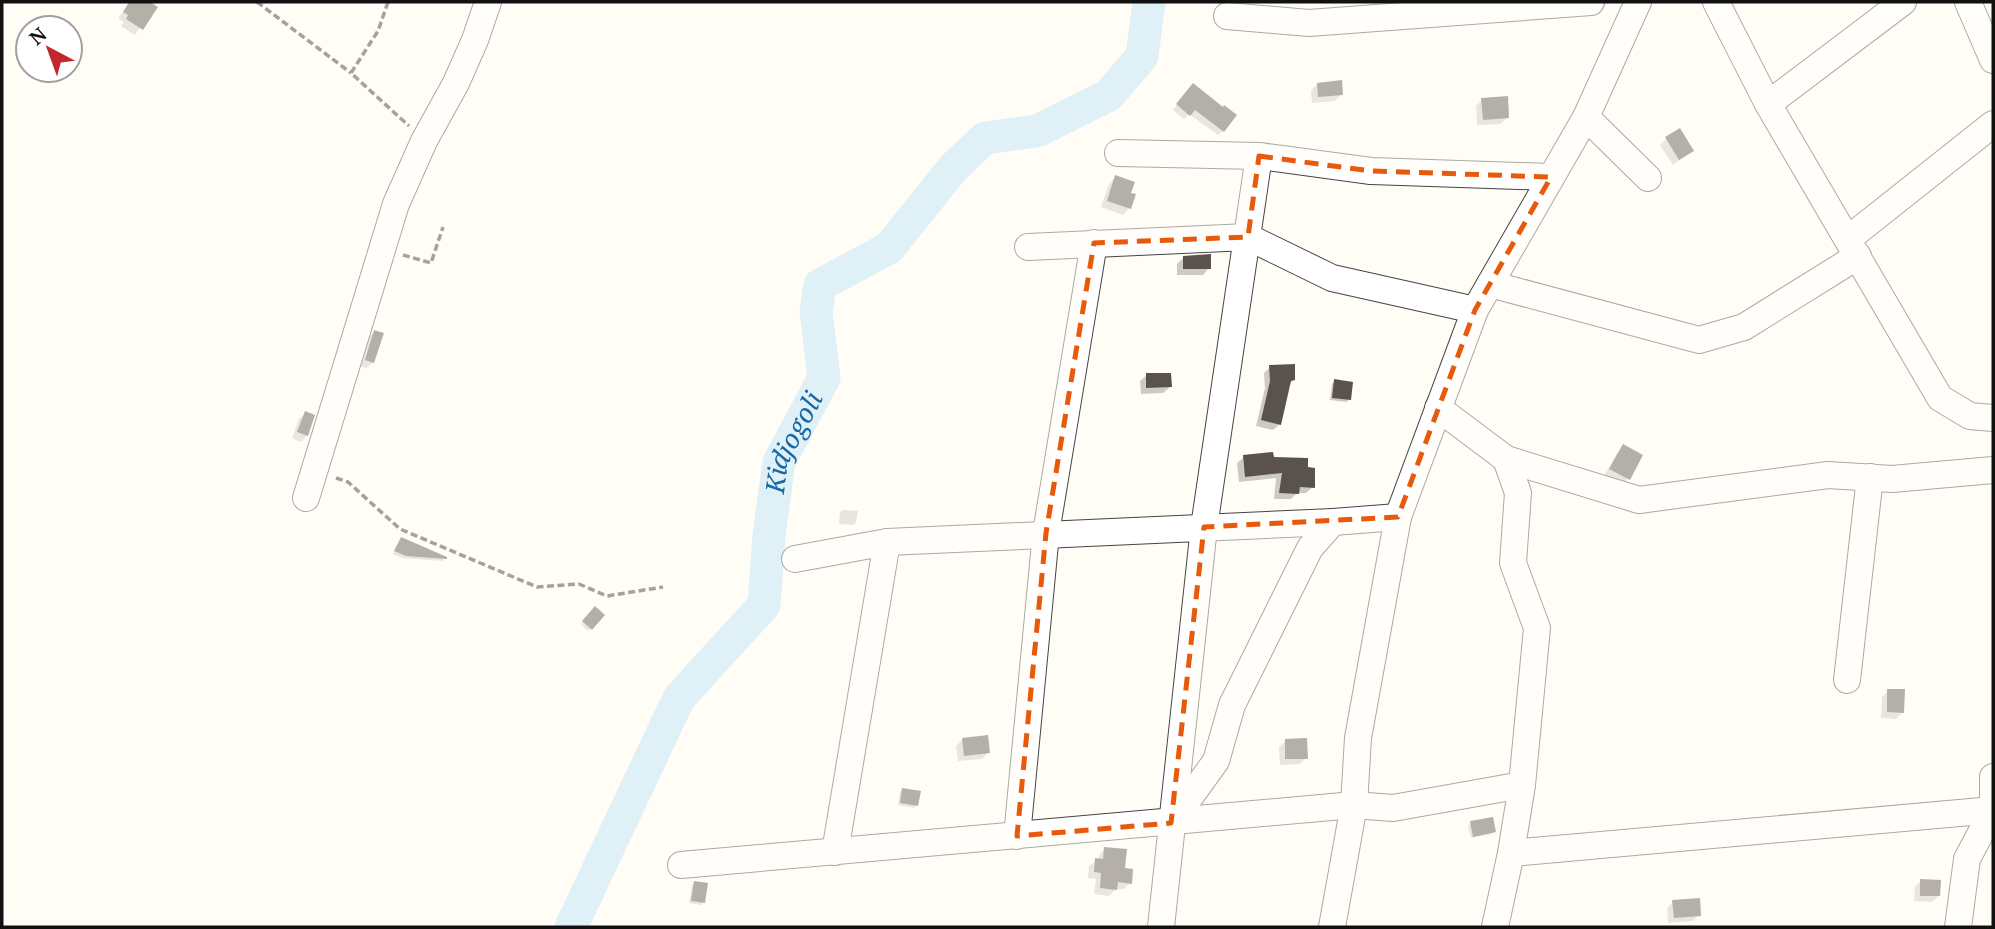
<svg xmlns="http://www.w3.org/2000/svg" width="1995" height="929" viewBox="0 0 1995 929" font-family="'Noto Serif',serif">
<rect width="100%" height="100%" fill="#fffdf5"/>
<g fill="#0003">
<path d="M130,2L135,4L147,2L155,7L135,35L121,26L124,22L118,18Z"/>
<path d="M1317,84L1341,94L1335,101L1312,103L1311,91Z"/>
<path d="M1188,91L1223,131L1218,135L1189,114L1184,119L1173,110Z"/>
<path d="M1482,100L1507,118L1501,124L1477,125L1476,106Z"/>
<path d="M1666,139L1692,151L1673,165L1660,145Z"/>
<path d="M1116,177L1129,194V208L1123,215L1101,207L1109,184Z"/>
<path d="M1184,257L1209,268L1203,275H1177V264Z"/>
<path d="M374,332L373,362L367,368L360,366L368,338Z"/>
<path d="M1270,367L1293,380L1289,385L1280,424L1273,430L1256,426L1265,388L1264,373Z"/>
<path d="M1147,375L1170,387L1163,393L1141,394L1140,381Z"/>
<path d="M1335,381L1349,400L1346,402L1330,400L1332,384Z"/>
<path d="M306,413L307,435L301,442L292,438L299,419Z"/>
<path d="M1623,446L1628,479L1622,485L1604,476L1617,453Z"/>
<path d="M1244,457L1272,458L1313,487L1306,493H1297L1291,499H1274L1276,478L1239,482L1237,463Z"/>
<path d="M843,510L858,511L856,523L853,525L839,524L840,512Z"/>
<path d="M401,539L445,558L442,561L403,558L393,554Z"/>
<path d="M595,608L603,615L588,631L581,624Z"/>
<path d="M1888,691L1903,712L1896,719L1881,718L1882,697Z"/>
<path d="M962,740L988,753L982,759L958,761L956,746Z"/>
<path d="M1285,741L1306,758L1300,764L1280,765L1279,747Z"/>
<path d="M902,790L917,805L914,808L898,805L900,792Z"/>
<path d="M1471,823L1494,832L1491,834L1471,838L1468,826Z"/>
<path d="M1105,849L1123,870L1130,883L1124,889H1116L1109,896L1094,894L1096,879L1088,878L1089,866L1098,860L1099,855Z"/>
<path d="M1921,881L1939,896L1932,902L1914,901L1915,887Z"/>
<path d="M695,882L703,902L701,905L689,903L692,885Z"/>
<path d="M1673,902L1699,915L1693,921L1668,923L1667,908Z"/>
</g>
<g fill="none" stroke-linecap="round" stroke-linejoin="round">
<path stroke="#b9e0f7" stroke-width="33" id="s1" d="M571,927L679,698L764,605L769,535L779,462L824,378L816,312L820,285L889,248L954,167L985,138L1037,131L1109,95L1142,56L1149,2"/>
</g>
<g fill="#5a524d">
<path d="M129,2H150L158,7L143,30L126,19L128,15L123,12Z"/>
<path d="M1342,80L1343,95L1318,97L1317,83Z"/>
<path d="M1193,83L1223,107L1224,105L1237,115L1224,132L1195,110L1190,116L1176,104Z"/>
<path d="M1508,96L1509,118L1483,120L1481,98Z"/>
<path d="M1680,128L1694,151L1679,160L1665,137Z"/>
<path d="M1115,175L1135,182L1131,193L1136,194L1131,209L1107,201Z"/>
<path d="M1211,254V269H1183V256Z"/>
<path d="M374,330L384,333L374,363L365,360Z"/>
<path d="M1295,364V380L1291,381L1281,425L1261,420L1270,381L1269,365Z"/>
<path d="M1146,373H1171L1172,387L1146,388Z"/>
<path d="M1334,379L1353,382L1351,400L1332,398Z"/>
<path d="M305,411L315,415L308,436L297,432Z"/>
<path d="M1623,444L1643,455L1630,480L1609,469Z"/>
<path d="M1273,452L1274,457L1308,458V467L1315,468V488L1300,487L1299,494L1279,493L1282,473L1245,477L1243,455Z"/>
<path d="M401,537L447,557V559L406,556L394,551Z"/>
<path d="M595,606L605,615L592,630L582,621Z"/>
<path d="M1887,689H1905L1904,713L1887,712Z"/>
<path d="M988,735L990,753L964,756L962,738Z"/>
<path d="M1307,738L1308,759H1285V739Z"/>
<path d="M902,788L921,791L918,806L900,803Z"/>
<path d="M1493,817L1496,832L1473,837L1470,821Z"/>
<path d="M1104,847L1127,849L1125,868L1133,869L1132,884L1118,882L1117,890L1100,888L1101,873L1094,872L1095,858L1103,859Z"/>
<path d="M1920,879L1941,880L1940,896H1920Z"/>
<path d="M694,881L708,883L705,903L691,901Z"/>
<path d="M1700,898L1701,916L1674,918L1672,900Z"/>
</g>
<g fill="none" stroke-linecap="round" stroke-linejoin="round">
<defs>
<g id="minor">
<path d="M1716,2L1768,104L1940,398L1970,416L1993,418"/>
<path d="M1968,2L1993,60"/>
<path d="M1227,16L1309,23L1591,2"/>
<path d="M1768,104L1903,2"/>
<path d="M1586,117L1648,178"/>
<path d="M1118,153L1259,156L1371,171L1551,177"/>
<path d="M1848,239L1993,124"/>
<path d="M1028,247L1248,237L1332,278L1475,310"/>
<path d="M1490,284L1699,340L1744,327L1858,256"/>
<path d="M1438,408L1506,459L1639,500L1828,475L1892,479L1993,470"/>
<path d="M306,498L396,204L424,141L456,83L475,40L488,2"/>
<path d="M795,559L887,542L1333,522L1398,517"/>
<path d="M1847,680L1870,477"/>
<path d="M1172,822L1216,761L1232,705L1310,548L1333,522"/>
<path d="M1017,836L1046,533L1094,243"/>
<path d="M835,852L887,542"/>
<path d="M1511,853L1993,810"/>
<path d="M681,865L1354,805L1393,808L1522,785"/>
<path d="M1161,927L1204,527L1259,156"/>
<path d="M1332,927L1354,805L1358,738L1398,517L1475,310L1586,117L1638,2"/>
<path d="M1495,927L1511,853L1522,785L1537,628L1513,563L1518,493L1506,459"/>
<path d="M1958,927L1967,859L1993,810V777"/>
</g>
</defs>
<use href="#minor" stroke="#444" stroke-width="28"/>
<g stroke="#333" stroke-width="3.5" stroke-dasharray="7 3.5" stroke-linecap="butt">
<path d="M257,2L351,73"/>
<path d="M388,2L378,31L351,73L409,126"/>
<path d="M403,255L431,263L443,227"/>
<path d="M336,478L348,482L400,529L537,587L579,584L607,596L663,587"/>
</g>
<use href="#minor" stroke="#fff" stroke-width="26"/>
</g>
<path d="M0 0H1995V929H0ZM1259,156L1371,171L1551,177L1475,310L1398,517L1204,527L1171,823L1017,836L1046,533L1094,243L1248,237Z" fill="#fffdf5" fill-opacity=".55" fill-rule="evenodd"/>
<path fill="none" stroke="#e8590c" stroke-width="5" stroke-dasharray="14 9" stroke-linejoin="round" d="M1259,156L1371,171L1551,177L1475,310L1398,517L1204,527L1171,823L1017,836L1046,533L1094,243L1248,237Z"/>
<g text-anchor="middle" stroke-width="7" stroke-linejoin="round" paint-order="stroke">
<g font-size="26" font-style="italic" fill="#1768a6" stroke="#fff">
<text dy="9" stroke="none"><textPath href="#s1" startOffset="546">Kidjogoli</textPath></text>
</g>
</g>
<rect width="1995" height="929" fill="none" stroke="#111111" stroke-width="7"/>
<g transform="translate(49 49) rotate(319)"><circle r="33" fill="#ffffff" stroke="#a0a0a0" stroke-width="2"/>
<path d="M0-5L12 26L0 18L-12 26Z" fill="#c4262e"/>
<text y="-10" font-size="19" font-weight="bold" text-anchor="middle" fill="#111111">N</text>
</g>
</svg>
